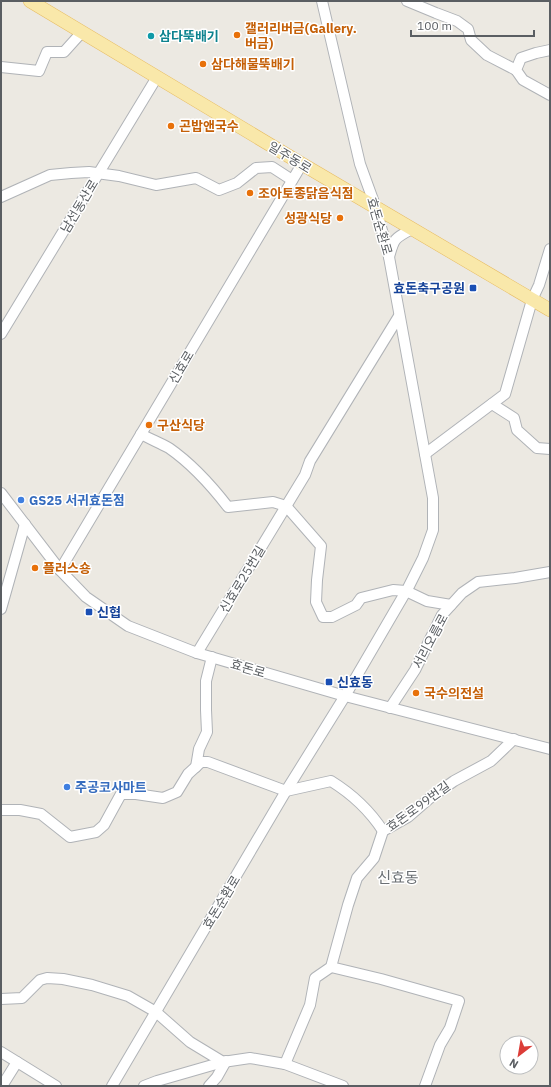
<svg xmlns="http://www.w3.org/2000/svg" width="551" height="1087" viewBox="0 0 551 1087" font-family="'IBM Plex Sans','Noto Sans KR',sans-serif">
<rect width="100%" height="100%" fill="#ece9e2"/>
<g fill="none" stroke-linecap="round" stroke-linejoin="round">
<defs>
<g id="minor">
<path d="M407,1L436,13L457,21L468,29L471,40L487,55L516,70"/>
<path d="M550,50L536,53L521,58L516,70L523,80L550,95"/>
<path d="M1,67L39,71L47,52H64L82,32"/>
<path d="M1,197L50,175L71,173L89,172L119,176L156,185L196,178L219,190L237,183L256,168L272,167L292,180"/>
<path d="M389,257C394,238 395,238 412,229"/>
<path d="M1,334L157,77"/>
<path d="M492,404L514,418L517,430L537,448L550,449"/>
<path d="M141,434C150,439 160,443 169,448C192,464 211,485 228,507L273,502L286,506L321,546L317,580L316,602L323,617H332L356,605L361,598L393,590L406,591L427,601L451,605"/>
<path d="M425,454L505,394L532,300L539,285L550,249"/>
<path d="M1,493L60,570L86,597L128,626L197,653L345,696L550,749"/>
<path d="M60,570L302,164"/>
<path d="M1,609L25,524"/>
<path d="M197,653L305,475L310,461L399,316"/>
<path d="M390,708L415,670L442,615L462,593L478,582L515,578L550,572"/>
<path d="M196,767L199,749L207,732L206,710V681L212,657"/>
<path d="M1,810H20L41,814L70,837L96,832L104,825L121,794H136L163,798L177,792L188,774L201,762H208L286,791L331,781C352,794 370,811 383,831"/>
<path d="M331,967L381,979L459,1001L450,1028L440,1045L425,1086"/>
<path d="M1,999L22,998L40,980L47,978L63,979L92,985L128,996L156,1012L190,1042L223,1062"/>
<path d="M1,1052L56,1086"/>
<path d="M285,1064L310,1005L315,978L331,967L348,905L357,878L374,858L383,831L408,817L430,798L454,781L491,761L514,739"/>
<path d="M2,1086L17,1062"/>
<path d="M112,1086L286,791L345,696L408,588L423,558L433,530V498L389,257L376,208L360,164L322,1"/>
<path d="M144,1086L157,1081L223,1062L250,1058L285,1064L343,1086"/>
<path d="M209,1086L217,1077L226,1061"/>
</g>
<path id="major" d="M30,1L302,164L550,310"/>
</defs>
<use href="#minor" stroke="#b0b3b7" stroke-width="12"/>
<use href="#major" stroke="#e7bb61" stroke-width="14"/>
<use href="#minor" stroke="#fff" stroke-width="10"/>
<use href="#major" stroke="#f9e8aa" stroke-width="13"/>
</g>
<g fill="#e8710a" stroke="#fff" stroke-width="1.5">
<circle cx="237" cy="35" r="4"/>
<circle cx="203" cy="64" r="4"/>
<circle cx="171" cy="126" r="4"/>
<circle cx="250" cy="193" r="4"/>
<circle cx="340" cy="218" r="4"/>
<circle cx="149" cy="425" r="4"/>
<circle cx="35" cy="568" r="4"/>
<circle cx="416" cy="693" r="4"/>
</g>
<circle fill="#0f9aa8" stroke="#fff" stroke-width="1.5" cx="151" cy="36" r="4"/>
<g fill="#1a4fb4" stroke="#fff" stroke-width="1.5">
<rect x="469" y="284" width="8" height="8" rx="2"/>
<rect x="85" y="608" width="8" height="8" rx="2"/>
<rect x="325" y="678" width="8" height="8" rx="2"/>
</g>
<g fill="#3f7fe0" stroke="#fff" stroke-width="1.5">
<circle cx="21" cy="500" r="4"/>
<circle cx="67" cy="787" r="4"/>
</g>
<g text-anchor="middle" stroke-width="3" stroke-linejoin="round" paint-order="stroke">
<g font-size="13" font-weight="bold" fill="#c56008" stroke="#fff" text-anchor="start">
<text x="245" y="33">갤러리버금(Gallery.<tspan x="245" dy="15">버금)</tspan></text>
<text x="211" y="69">삼다해물뚝배기</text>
<text x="179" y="131">곤밥앤국수</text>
<text x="258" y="198">조아토종닭음식점</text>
<text x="332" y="223" text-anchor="end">성광식당</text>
<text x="157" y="430">구산식당</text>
<text x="43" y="573">플러스숑</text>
<text x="424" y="698">국수의전설</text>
</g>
<g font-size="13" font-weight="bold" fill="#0d838f" stroke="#fff" text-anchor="start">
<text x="159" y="41">삼다뚝배기</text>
</g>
<g font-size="13" fill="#5a5e62" stroke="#fff">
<text transform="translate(290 157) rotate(31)" y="5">일주동로</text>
<text transform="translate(79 206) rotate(-59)" y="5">남선동산로</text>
<text transform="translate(380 226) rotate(74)" y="5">효돈순환로</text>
<text transform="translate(181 367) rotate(-59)" y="5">신효로</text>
<text transform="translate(242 579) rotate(-59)" y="5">신효로25번길</text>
<text transform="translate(430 641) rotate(-62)" y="5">서리오름로</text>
<text transform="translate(248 668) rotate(16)" y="5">효돈로</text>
<text transform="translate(418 806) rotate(-36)" y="5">효돈로99번길</text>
<text transform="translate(221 902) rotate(-59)" y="5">효돈순환로</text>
</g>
<g font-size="13" font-weight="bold" fill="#164399" stroke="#fff" text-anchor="start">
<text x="465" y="293" text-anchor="end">효돈축구공원</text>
<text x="97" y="617">신협</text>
<text x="337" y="687">신효동</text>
</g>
<g font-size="13" font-weight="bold" fill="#366cbe" stroke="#fff" text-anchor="start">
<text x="29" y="505">GS25 서귀효돈점</text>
<text x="75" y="792">주공코사마트</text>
</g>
<g font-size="15" fill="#6b7074" stroke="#fff">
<text x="398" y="883">신효동</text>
</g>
</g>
<rect width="551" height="1087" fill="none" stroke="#5a5e62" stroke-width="4"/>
<g transform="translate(519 1055) rotate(211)"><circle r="19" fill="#ffffff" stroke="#bdbfc0"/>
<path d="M0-3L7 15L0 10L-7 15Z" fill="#dc3d38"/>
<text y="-6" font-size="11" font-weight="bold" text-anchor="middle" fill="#5a5e62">N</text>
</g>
<path d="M411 30v6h123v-6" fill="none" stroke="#5a5e62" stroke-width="2"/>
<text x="417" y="30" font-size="12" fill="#5a5e62" stroke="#ffffff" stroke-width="3" paint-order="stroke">100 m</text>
</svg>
